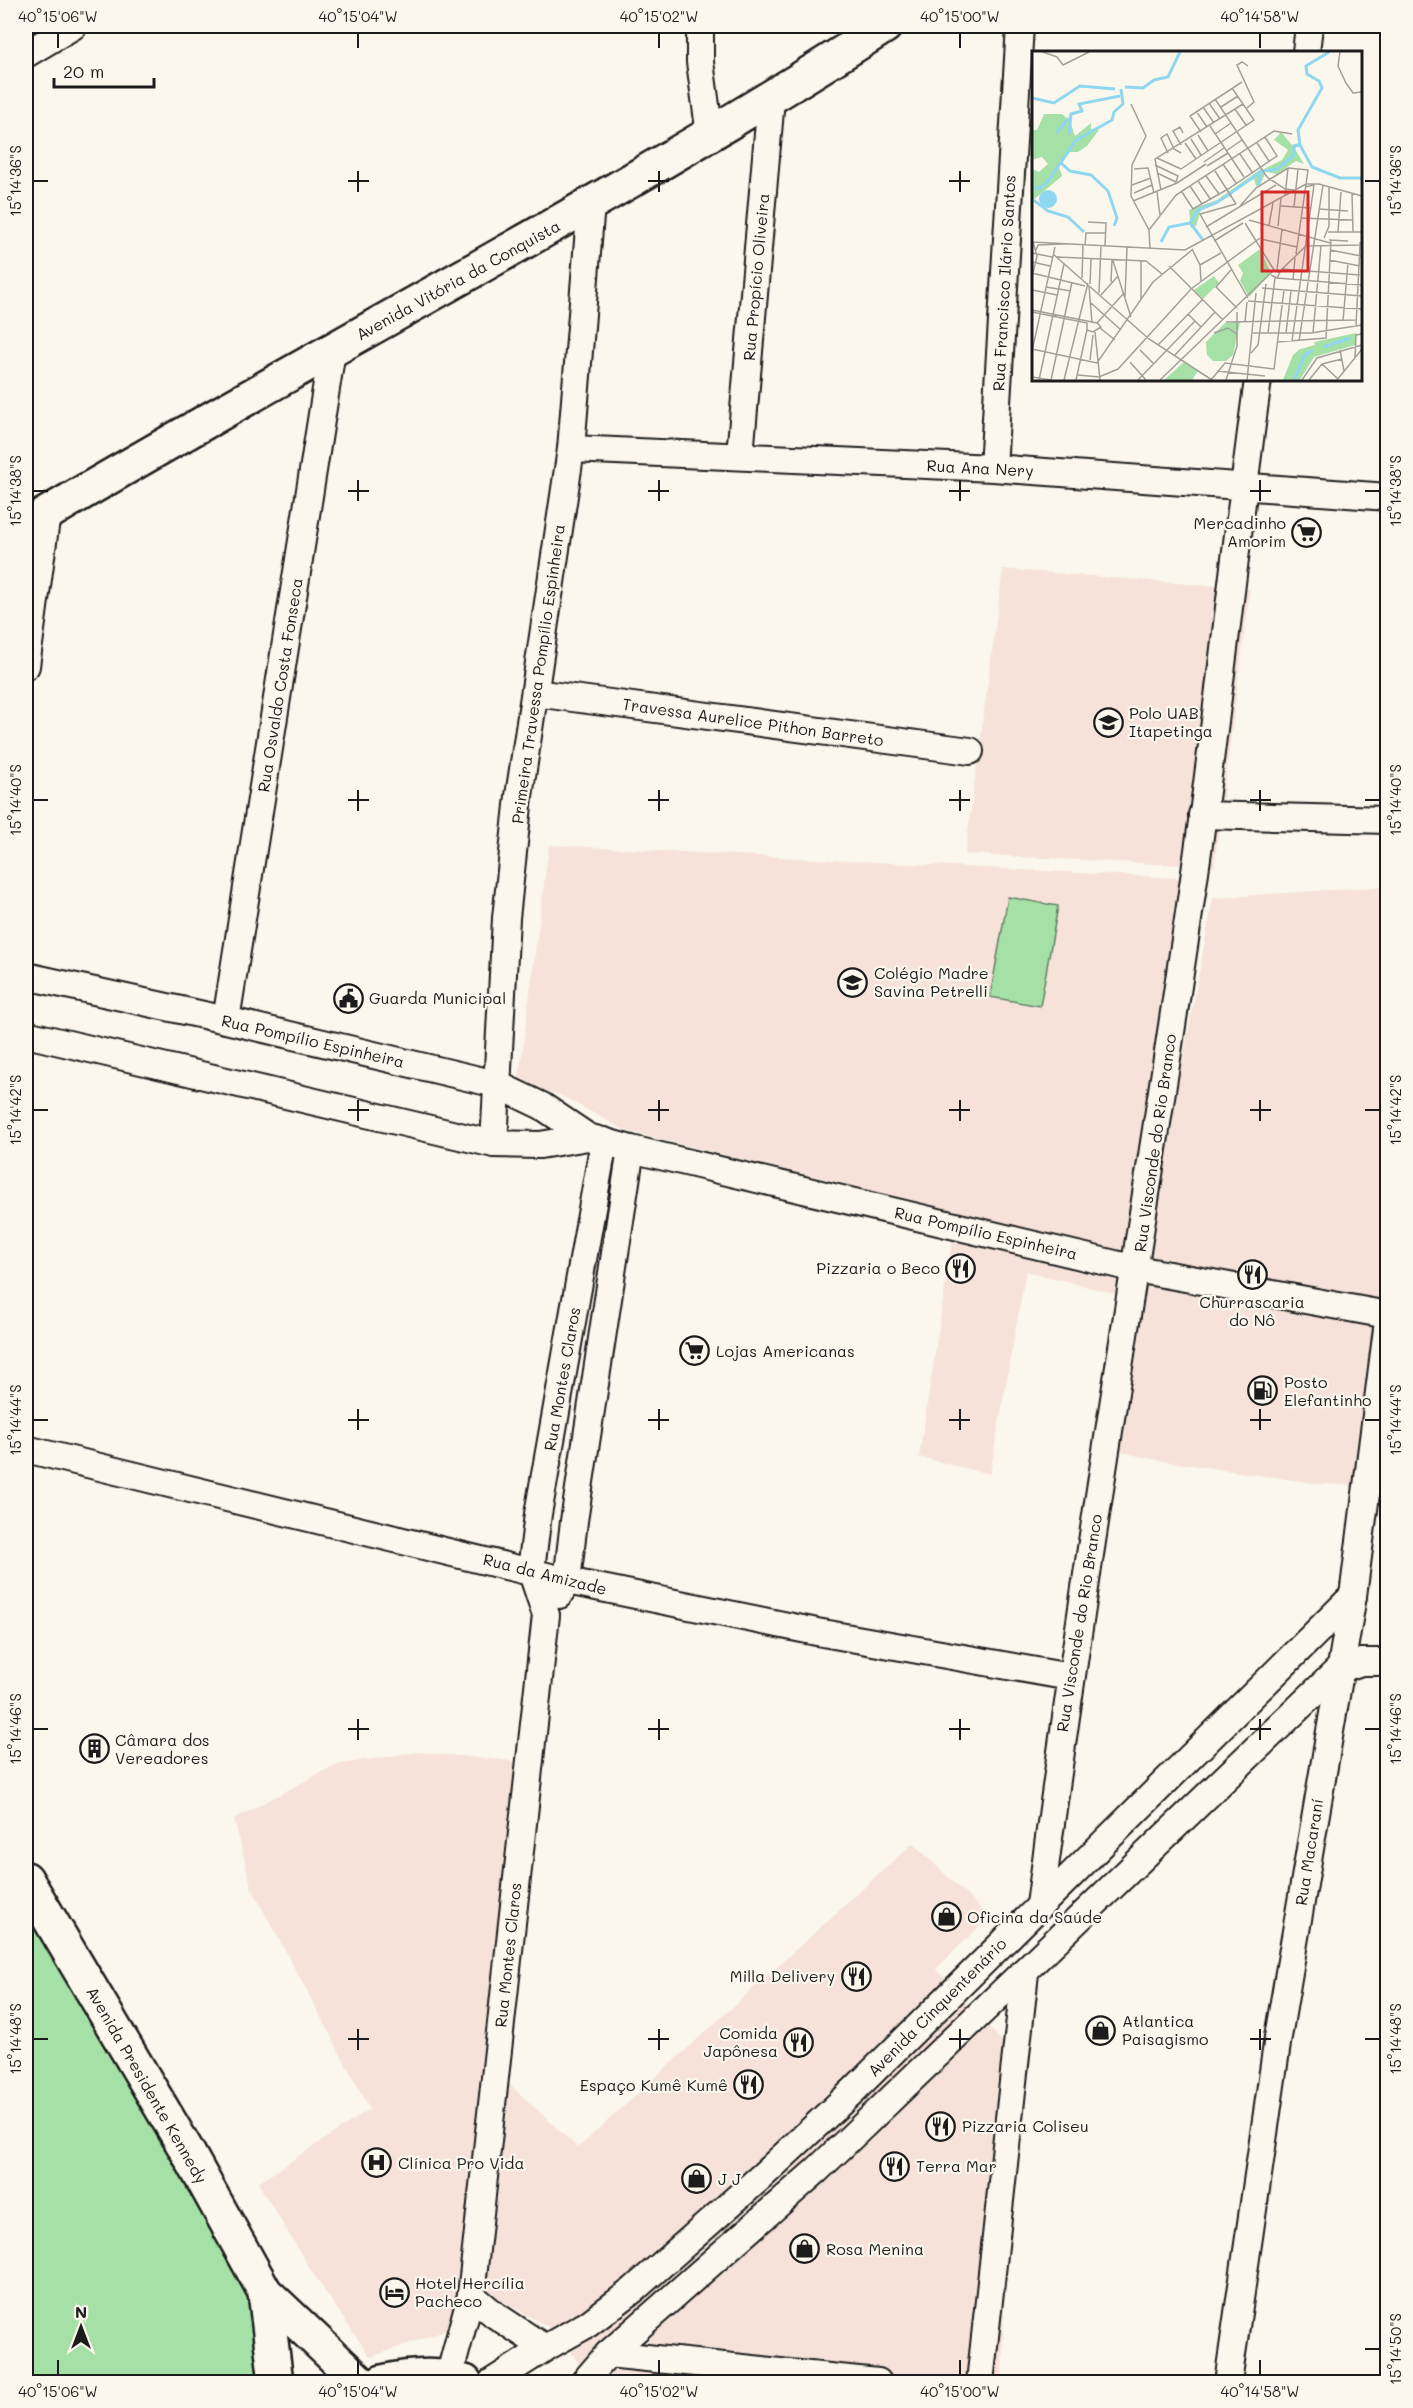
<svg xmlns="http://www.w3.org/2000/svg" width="1413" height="2408" viewBox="0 0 1413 2408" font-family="Mali,sans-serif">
<rect width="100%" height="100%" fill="#fbf7ec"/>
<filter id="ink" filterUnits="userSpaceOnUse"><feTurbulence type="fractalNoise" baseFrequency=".0167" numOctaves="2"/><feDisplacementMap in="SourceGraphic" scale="12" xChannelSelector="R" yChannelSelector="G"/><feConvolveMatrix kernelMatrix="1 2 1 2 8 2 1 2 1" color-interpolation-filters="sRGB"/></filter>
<g filter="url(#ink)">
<g fill="#f6e2d8">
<path d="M1003,569L1250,589L1214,867L965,854Z"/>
<path d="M549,845L1195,879L1126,1253L626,1131L558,1094L518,1085Z"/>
<path d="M1387,886V1522L1349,1485L1320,1484L1157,1460L1105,1448L1124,1296L1026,1271L990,1474L919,1457L956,1216L1145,1264L1213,898Z"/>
<path d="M417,1752L543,1764L505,2080L578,2148L913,1843L989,1917L936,1969L1021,2062L1006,2227L1002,2382H590L560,2334L495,2297L448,2330L370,2357L312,2272L258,2183L370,2109L252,1889L234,1819L335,1765Z"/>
</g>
<g fill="#a5e1a7" stroke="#607e62" stroke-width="1.5">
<path d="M1008,897L1058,906L1040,1006L990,997Z"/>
<path d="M26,1904L269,2310L274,2382H26Z"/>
</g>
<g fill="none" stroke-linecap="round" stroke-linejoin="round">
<defs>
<g id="minor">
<path d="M700,26V62L710,135"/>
<path d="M1306,52L1309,26"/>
<path d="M26,54L73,26"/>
<path d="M571,449L993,468L1388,497"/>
<path d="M740,455L771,99"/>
<path d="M993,468L1020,26"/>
<path d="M26,666L47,513"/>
<path d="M535,693L970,751"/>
<path d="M1202,815L1388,820"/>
<path d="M26,976L226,1020L496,1084L542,1106L588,1137L631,1149L1136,1269L1388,1315"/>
<path d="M226,1020L332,351"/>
<path d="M26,1034L494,1144L540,1145L588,1137"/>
<path d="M494,1144L506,918L519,796L571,449L591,204"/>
<path d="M26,1449L567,1581L817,1632L1070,1677"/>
<path d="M559,1595L567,1581L574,1521L631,1149"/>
<path d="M1040,1905C1085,1562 1144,1221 1194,879C1218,713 1235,546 1258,380"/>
<path d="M471,2295L495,2315L545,2348"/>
<path d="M608,2354L878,2382"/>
<path d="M449,2377L471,2295L546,1615L531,1570L538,1514L604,1141"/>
<path d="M492,2382L545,2348L588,2324L633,2290L763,2175L854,2090L1353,1596"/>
<path d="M584,2382L608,2354L817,2170L1338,1670L1361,1662H1388"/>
<path d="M980,2382L1025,1973"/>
<path d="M1228,2382L1278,2037L1353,1596L1388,1321"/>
</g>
<g id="secondary">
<path d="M26,526C311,356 606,205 885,26"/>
<path d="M26,1879L187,2151L265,2292L360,2382"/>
<path d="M265,2292L276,2382"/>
<path d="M382,2382C408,2376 439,2373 465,2382"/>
</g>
</defs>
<use href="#minor" stroke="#1c1c1c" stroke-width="30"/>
<use href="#secondary" stroke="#1c1c1c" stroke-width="38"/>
<use href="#minor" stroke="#fbf7ec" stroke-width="26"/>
<use href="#secondary" stroke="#fbf7ec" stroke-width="33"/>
</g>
</g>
<path fill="none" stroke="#1c1c1c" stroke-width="2" d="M58,33V48M358,33V48M659,33V48M960,33V48M1260,33V48M358,171V192M659,171V192M960,171V192M33,181H48M348,181H369M648,181H669M949,181H970M1365,181H1380M358,480V501M659,480V501M960,480V501M1260,480V501M33,491H48M348,491H369M648,491H669M949,491H970M1250,491H1271M1365,491H1380M358,790V811M659,790V811M960,790V811M1260,790V811M33,800H48M348,800H369M648,800H669M949,800H970M1250,800H1271M1365,800H1380M358,1100V1121M659,1100V1121M960,1100V1121M1260,1100V1121M33,1110H48M348,1110H369M648,1110H669M949,1110H970M1250,1110H1271M1365,1110H1380M358,1409V1430M659,1409V1430M960,1409V1430M1260,1409V1430M33,1420H48M348,1420H369M648,1420H669M949,1420H970M1250,1420H1271M1365,1420H1380M358,1719V1740M659,1719V1740M960,1719V1740M1260,1719V1740M33,1729H48M348,1729H369M648,1729H669M949,1729H970M1250,1729H1271M1365,1729H1380M358,2029V2050M659,2029V2050M960,2029V2050M1260,2029V2050M33,2039H48M348,2039H369M648,2039H669M949,2039H970M1250,2039H1271M1365,2039H1380M1365,2349H1380M58,2360V2375M358,2360V2375M659,2360V2375M960,2360V2375M1260,2360V2375"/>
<defs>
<symbol id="supermarket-ring" viewBox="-11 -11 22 22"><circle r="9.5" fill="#fbf7ec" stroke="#1c1c1c" stroke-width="1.5"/><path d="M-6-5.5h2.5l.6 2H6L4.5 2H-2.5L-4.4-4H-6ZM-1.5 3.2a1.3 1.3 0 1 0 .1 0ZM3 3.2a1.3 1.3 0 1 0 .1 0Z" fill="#1c1c1c"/></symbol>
<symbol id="university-ring" viewBox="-11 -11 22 22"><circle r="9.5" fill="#fbf7ec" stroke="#1c1c1c" stroke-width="1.5"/><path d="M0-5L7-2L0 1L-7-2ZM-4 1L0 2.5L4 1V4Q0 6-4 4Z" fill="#1c1c1c"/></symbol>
<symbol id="school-ring" viewBox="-11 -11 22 22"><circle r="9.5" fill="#fbf7ec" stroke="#1c1c1c" stroke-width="1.5"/><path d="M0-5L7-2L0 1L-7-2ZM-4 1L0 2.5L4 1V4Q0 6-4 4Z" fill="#1c1c1c"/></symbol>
<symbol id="civic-ring" viewBox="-11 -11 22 22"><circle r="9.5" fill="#fbf7ec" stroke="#1c1c1c" stroke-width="1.5"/><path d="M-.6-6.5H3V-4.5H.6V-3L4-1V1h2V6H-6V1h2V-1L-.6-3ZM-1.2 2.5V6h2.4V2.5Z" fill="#1c1c1c"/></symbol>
<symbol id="restaurant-ring" viewBox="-11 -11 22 22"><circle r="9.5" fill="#fbf7ec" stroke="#1c1c1c" stroke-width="1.5"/><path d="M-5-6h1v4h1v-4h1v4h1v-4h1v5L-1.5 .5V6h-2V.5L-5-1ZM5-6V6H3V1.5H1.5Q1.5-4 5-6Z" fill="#1c1c1c"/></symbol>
<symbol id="fuel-ring" viewBox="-11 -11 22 22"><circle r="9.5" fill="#fbf7ec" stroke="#1c1c1c" stroke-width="1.5"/><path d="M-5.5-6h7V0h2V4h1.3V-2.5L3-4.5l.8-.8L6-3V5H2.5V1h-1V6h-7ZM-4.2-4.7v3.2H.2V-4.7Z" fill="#1c1c1c"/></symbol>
<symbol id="building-ring" viewBox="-11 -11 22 22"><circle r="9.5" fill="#fbf7ec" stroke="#1c1c1c" stroke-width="1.5"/><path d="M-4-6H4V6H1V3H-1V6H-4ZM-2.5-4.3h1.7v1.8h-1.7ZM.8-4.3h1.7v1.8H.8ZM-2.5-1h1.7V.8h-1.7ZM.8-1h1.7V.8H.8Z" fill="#1c1c1c"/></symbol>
<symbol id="shop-ring" viewBox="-11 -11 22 22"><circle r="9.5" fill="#fbf7ec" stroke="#1c1c1c" stroke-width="1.5"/><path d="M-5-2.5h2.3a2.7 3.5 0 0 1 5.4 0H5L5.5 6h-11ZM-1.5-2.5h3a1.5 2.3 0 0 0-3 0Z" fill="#1c1c1c"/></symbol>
<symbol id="hospital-ring" viewBox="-11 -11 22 22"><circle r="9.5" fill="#fbf7ec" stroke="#1c1c1c" stroke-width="1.5"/><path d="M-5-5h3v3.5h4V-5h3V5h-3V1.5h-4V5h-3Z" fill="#1c1c1c"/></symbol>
<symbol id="hotel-ring" viewBox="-11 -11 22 22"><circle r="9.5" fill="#fbf7ec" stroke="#1c1c1c" stroke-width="1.5"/><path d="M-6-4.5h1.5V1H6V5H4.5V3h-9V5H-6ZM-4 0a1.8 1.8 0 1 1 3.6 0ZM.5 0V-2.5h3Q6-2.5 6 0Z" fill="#1c1c1c"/></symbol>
</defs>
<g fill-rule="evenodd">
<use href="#supermarket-ring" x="1290" y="516" width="33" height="33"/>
<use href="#university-ring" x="1092" y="706" width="33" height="33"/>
<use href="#school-ring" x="836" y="966" width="33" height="33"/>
<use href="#civic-ring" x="332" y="982" width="33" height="33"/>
<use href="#restaurant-ring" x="944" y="1252" width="33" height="33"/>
<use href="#restaurant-ring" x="1236" y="1258" width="33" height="33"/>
<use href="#supermarket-ring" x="678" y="1334" width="33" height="33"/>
<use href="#fuel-ring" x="1246" y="1374" width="33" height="33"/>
<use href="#building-ring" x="78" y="1732" width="33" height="33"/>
<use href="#shop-ring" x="930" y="1900" width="33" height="33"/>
<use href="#restaurant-ring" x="840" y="1960" width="33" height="33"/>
<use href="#shop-ring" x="1084" y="2014" width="33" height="33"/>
<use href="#restaurant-ring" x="782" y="2026" width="33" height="33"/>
<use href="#restaurant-ring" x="732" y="2068" width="33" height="33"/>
<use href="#restaurant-ring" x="924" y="2110" width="33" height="33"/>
<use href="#hospital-ring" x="360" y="2146" width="33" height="33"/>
<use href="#restaurant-ring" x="878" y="2150" width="33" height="33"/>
<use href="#shop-ring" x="680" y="2162" width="33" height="33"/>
<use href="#shop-ring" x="788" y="2232" width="33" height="33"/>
<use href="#hotel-ring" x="378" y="2276" width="33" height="33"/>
</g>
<g text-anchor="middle" stroke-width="4.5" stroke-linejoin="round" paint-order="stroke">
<g font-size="16" fill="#1c1c1c" stroke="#fbf7ec">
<text transform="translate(756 277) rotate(-85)" y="6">Rua Propício Oliveira</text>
<text transform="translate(458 280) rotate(-29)" y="6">Avenida Vitória da Conquista</text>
<text transform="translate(1004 283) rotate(-87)" y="6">Rua Francisco Ilário Santos</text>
<text transform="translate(980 468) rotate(3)" y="6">Rua Ana Nery</text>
<text transform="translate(538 674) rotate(-82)" y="6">Primeira Travessa Pompílio Espinheira</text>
<text transform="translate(280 685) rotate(-81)" y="6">Rua Osvaldo Costa Fonseca</text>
<text transform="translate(753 722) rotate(8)" y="6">Travessa Aurelice Pithon Barreto</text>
<text transform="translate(313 1041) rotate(13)" y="6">Rua Pompílio Espinheira</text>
<text transform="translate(1155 1143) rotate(-82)" y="6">Rua Visconde do Rio Branco</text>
<text transform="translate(986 1233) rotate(13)" y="6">Rua Pompílio Espinheira</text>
<text transform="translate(562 1379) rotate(-80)" y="6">Rua Montes Claros</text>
<text transform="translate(545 1574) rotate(14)" y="6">Rua da Amizade</text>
<text transform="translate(1079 1623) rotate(-81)" y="6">Rua Visconde do Rio Branco</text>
<text transform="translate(1309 1852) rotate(-81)" y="6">Rua Macaraní</text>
<text transform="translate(508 1955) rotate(-84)" y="6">Rua Montes Claros</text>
<text transform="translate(937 2007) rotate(-45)" y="6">Avenida Cinquentenário</text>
<text transform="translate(147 2085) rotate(60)" y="6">Avenida Presidente Kennedy</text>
</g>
<g font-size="16" fill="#1c1c1c" stroke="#fbf7ec" text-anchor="start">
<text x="1286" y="529" text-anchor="end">Mercadinho<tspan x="1286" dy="18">Amorim</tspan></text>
<text x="1129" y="719">Polo UAB<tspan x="1129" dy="18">Itapetinga</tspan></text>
<text x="874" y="979">Colégio Madre<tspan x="874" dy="18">Savina Petrelli</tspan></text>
<text x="369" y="1004">Guarda Municipal</text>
<text x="940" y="1274" text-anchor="end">Pizzaria o Beco</text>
<text x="1252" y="1308" text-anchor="middle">Churrascaria<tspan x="1252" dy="18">do Nô</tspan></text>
<text x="716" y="1357">Lojas Americanas</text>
<text x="1284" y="1388">Posto<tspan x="1284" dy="18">Elefantinho</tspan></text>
<text x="115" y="1746">Câmara dos<tspan x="115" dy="18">Vereadores</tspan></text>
<text x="967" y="1923">Oficina da Saúde</text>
<text x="835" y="1982" text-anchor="end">Milla Delivery</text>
<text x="1122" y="2027">Atlantica<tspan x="1122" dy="18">Paisagismo</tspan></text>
<text x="778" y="2039" text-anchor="end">Comida<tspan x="778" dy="18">Japônesa</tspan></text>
<text x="728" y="2091" text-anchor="end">Espaço Kumê Kumê</text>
<text x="962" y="2132">Pizzaria Coliseu</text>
<text x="398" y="2169">Clínica Pro Vida</text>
<text x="916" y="2172">Terra Mar</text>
<text x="718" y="2185">J J</text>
<text x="826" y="2255">Rosa Menina</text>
<text x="415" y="2289">Hotel Hercília<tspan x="415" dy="18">Pacheco</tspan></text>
</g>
</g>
<g transform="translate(1032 51)">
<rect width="330" height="330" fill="#fbf7ec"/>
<path d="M324,282L323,294L282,306L268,329H251L261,304L268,298L283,294L282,291Z" fill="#a5e1a7"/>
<path d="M12,63H30L38,70L43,85L59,72V78L67,79L55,95L46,101H38L27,116L30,125L0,150V118L7,121L16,113L10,106L0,109V79H5ZM249,81L260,94L267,92L263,98L272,113L264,110L245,123L235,121L232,118L250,109L256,99L242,89ZM229,118L233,123L228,134L224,135L222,128L216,131L203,138L199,145L170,156L164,175L159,177L157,159L185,149Z" fill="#a5e1a7"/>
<path d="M228,198L239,222L217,246L208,230L211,222L206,214ZM182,225L187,232L171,248L162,239ZM208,271L201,304L194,310H181L175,304L174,291L193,272ZM152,311L166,320L160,329H132Z" fill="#a5e1a7"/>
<path d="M7 148a9 9 0 1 1 18 0a9 9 0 1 1-18 0Z" fill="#8fd7f0"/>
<path fill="none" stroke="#8fd7f0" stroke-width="3" d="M297,1L274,15L275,23L287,30L290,37L266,79L268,94L280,116L308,127H330M93,36L111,37L122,29L136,26L148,1M0,47L22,52L48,35L83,38M24,82L37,67M37,83L39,63L50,60L47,53L88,45M28,111L38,120L59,124L76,140L85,167L82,175M226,134L230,120L245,118L262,104V95L268,94M0,137H8L16,130L44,89L80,69L82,61L91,53L89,38M0,148L16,160L36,166L52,181M171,189L158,172L166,159L186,151L230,120M129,191L137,176L158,172M291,296L318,287M262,329L272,305L281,299"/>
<path fill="none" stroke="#a29f99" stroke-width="1.5" d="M11,1L25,6L31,14L57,1M308,1L306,15L314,32L321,42L330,41M183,48L235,126L253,138L262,139M177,52L188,68M99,53L114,85L100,114L99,145L117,179M171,56L182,72M189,56L206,45M215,57L222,51L205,14L210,11L216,15M203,58L214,74M164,60L175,76M178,75L212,126M169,81L158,65L210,31M183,83L199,72M166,84L176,100M159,88L169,104M153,92L164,108M225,92L237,110M149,94L141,80L148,76L151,82M194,100L210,89M136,102L129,87L135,83L142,98L149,102M208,103L220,121M125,107L149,118M172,111L192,97M191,113L204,132M123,114L146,125L144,131M175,115L196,102M256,117L276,119L264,203M102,118L116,117L122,142M149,118L222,69L200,37M183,120L204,153M125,122L144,131M174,125L187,143M166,130L179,149M100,134L119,127M158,135L170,153M129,139L123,108L211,53M125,141L128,164M150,141L161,158L196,138L245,105L233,86M102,142L120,134M320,142L321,181M253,145L256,117M101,150L145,132L174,113M204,153L168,163L216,247M208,155L224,137L256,117M249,155L279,157M262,156L266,118M287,158L316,160M269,167L320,169M217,169L298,192M56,171L74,172L73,195M213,172L242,219M237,174L241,152M246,175L249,147M174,176L244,134M296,181H330M306,181L309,141M292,187L297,175V136M229,188L265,196M297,189L316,190M182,190L211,172M0,191L153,199L274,133H287L330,145M53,194L54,182H74M118,198L117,179L144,144L242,80L260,83M160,198L168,214L169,230M4,199L6,194L32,193M298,199L329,205M0,202L20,206M21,203L117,288L180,329M25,206L114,210L130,223M297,209L328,215M81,210L99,266M0,211L18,215M168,214L189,202M137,215L191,269M250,218L328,224M199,219L184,236L205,257M245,219L250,178M248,220L274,195L328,194V191M0,222L53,235M0,226L5,205L1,191M50,227L51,194M245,227L330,234M261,229L263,207M79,231L80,209M58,233L59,208M57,235L60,272M14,236L39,240M230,237L330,245M0,239L25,244M67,242L69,195M69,244L86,225M93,246L95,196M109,248V210M216,250L330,258M59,252L89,279M0,259L65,272L69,276L61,281L55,279V272L0,261M156,263L169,276M311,270L316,212M194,271L325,269M213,271L215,251M65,272L92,242M324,275L328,194M68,277L83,289M63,281L68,329M182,282L196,277L206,284M221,282H279L330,274M236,282L243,227M254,282L259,240M281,282L289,195M260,290L282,134L273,136M267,290L291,134M245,291L294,287L299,189M126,294L171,248M0,298L65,312L121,231L160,199M108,299L122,313M308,299L312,320M0,300L23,196M219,302L226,294L234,233M143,304L183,261M323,306L324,284L330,283M58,309L61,284M98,311L114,329M290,313L306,328M290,313L310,308M185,320L233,325M46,324L67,326L86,318L159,238L228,187M0,326L19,329M7,329L32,213M19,329L40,231M32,329L56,232M44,329L55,279M106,329L163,270M128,329L241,220L248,221L245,227L239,224M179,329L193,312L242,318L252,239M194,329L205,295V261M215,329L224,242M270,329L285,307L330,294M277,329L290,313M305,329L330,298"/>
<path fill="#d62828" fill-opacity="0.15" stroke="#d62828" stroke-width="3" d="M230,141H276V220H230Z"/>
<rect width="330" height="330" fill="none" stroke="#1c1c1c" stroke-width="3"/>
</g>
<rect width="1413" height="2408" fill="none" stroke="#fbf7ec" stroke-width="66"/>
<g transform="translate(81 2327)" stroke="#fbf7ec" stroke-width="4.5" paint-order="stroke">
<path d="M0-4.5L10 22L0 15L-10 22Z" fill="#1c1c1c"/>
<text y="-9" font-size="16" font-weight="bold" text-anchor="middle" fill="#1c1c1c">N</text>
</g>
<path d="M54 78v9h100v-9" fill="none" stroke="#1c1c1c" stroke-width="3"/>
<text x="63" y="78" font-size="18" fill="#1c1c1c" stroke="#fbf7ec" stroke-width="4.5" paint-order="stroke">20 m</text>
<rect x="33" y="33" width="1347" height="2342" fill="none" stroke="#1c1c1c" stroke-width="2"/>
<g font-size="15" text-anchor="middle" fill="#1c1c1c">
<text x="58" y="22">40°15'06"W</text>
<text x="358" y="22">40°15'04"W</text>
<text x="659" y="22">40°15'02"W</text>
<text x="960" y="22">40°15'00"W</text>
<text x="1260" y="22">40°14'58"W</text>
<text transform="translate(16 181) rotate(-90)" y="5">15°14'36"S</text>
<text transform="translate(1396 181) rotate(-90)" y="5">15°14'36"S</text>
<text transform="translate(16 491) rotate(-90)" y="5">15°14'38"S</text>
<text transform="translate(1396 491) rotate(-90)" y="5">15°14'38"S</text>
<text transform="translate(16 800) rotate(-90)" y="5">15°14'40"S</text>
<text transform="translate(1396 800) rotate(-90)" y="5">15°14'40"S</text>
<text transform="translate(16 1110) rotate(-90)" y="5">15°14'42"S</text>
<text transform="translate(1396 1110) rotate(-90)" y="5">15°14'42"S</text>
<text transform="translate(16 1420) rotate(-90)" y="5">15°14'44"S</text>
<text transform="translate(1396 1420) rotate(-90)" y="5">15°14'44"S</text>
<text transform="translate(16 1729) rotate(-90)" y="5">15°14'46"S</text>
<text transform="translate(1396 1729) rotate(-90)" y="5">15°14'46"S</text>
<text transform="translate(16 2039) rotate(-90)" y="5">15°14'48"S</text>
<text transform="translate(1396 2039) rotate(-90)" y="5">15°14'48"S</text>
<text transform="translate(1396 2349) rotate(-90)" y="5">15°14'50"S</text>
<text x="58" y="2397">40°15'06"W</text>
<text x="358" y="2397">40°15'04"W</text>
<text x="659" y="2397">40°15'02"W</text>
<text x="960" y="2397">40°15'00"W</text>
<text x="1260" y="2397">40°14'58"W</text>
</g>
</svg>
